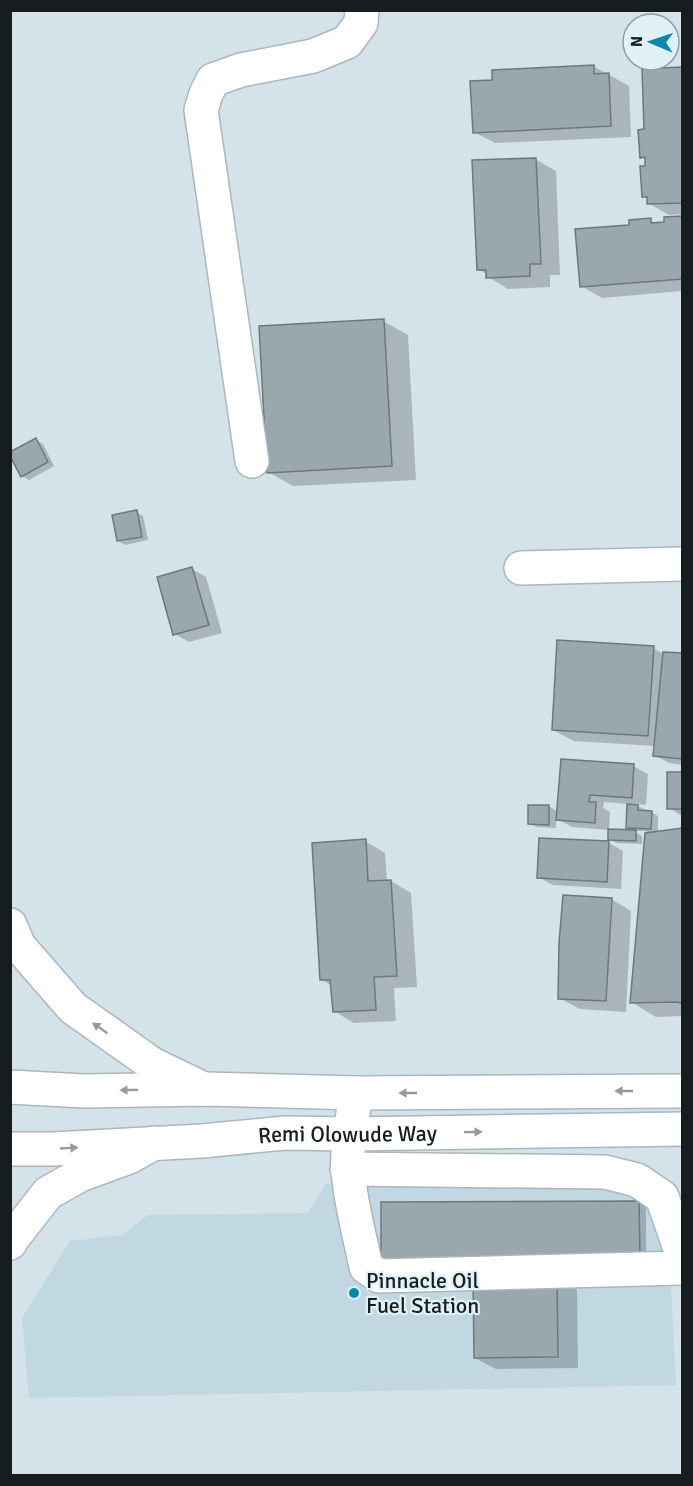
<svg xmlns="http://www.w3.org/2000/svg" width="693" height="1486" viewBox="0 0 693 1486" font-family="Signika,sans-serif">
<rect width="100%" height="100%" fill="#d4e3e9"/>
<path fill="#c1d7e1" d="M326,1183L628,1184L663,1224L670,1268L676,1385L29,1398L22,1318L70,1241L122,1235L148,1215L308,1213Z"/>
<g fill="#0003">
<path d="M593,66L629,86L631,137L495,143L474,132L493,81Z"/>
<path d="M682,69V214L669,215L648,203V199L643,196L647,168V160L641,157L646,131L644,70Z"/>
<path d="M535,159L556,171L560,275H550V287L508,289L488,277V275L478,269Z"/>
<path d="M682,217V291L602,298L581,286L631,226L650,220L657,224L666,223L665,218Z"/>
<path d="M383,321L408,335L416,480L293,486L268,472Z"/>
<path d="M36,440L43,444L54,466L29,480L22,476Z"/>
<path d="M136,512L143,516L148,540L125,545L118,541Z"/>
<path d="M192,569L206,577L222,633L189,642L175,634Z"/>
<path d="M653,648L664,654L682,655V765L669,763L654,755L655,746L574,741L553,730Z"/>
<path d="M633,766L648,774L646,805L635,804L645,810V812H651L658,816V833L682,830V1016L656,1017L631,1002L646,831H635L628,827V804L604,802L603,808L610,812L609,830L572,827L556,818V828L536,827L529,823L549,806L558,812Z"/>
<path d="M668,774H682V816L669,808Z"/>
<path d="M635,832L642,836V844L616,843L609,839Z"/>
<path d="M365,841L385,853L387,882L391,881L411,893L417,987L394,988L396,1021L354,1023L334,1011L332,986L321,979Z"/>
<path d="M609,843L623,851L621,889L553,885L538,877Z"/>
<path d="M611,899L631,911L626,1012L580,1009L559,998Z"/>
<path d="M639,1202L646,1206V1260L389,1262L382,1258Z"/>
<path d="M557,1278L577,1290L578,1368L496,1369L475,1358Z"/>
</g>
<g fill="#9aa7ad" stroke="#6c787e" stroke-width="1.5">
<path d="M594,65V74L609,73L611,126L473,133L470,81L492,80V70Z"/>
<path d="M682,67V203L647,204V197H642L640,166H645V157L640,158L638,130L644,129L642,69Z"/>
<path d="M536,158L541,264H530V276L486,278V270H477L472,160Z"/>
<path d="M682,216V279L580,287L575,229L629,225V220L651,218V223L664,222V217Z"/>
<path d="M384,319L392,466L267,473L259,326Z"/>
<path d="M36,438L48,462L21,477L10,456V452Z"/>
<path d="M137,510L142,537L117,541L112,515Z"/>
<path d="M192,567L209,625L173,635L157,577Z"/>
<path d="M557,640L654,646L648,736L552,730Z"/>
<path d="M663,652L682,653V759L653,756Z"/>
<path d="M561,759L634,764L632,798L590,795L589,802H596L595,823L556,820Z"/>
<rect x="667" y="772" width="15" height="37"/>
<path d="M627,804L638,805V810L652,811L651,829L626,828Z"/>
<path d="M528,805H549V825L528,824Z"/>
<path d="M682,828V1003L676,1002L630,1003L645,833Z"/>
<path d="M608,829L636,830V841L608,840Z"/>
<path d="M539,838L609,841L607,882L537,878Z"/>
<path d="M366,839L368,881L391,880L397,976L374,977L376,1010L333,1012L330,980H320L312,843Z"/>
<path d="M563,895L612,898L606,1001L558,999L559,943Z"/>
<path d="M639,1201L640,1257L381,1259V1202Z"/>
<path d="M557,1276L558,1357L474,1358L473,1277Z"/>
</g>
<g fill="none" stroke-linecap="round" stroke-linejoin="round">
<defs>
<g id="minor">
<path d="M252,461L201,110L206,94L213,80L241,70L313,56L347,42L361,23L362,10"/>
<path d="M521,568L682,564"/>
<path d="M356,1093C353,1117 346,1147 348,1171C350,1201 360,1237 366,1267L379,1276L682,1268"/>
<path d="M347,1169L605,1172L637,1180L662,1197L682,1254"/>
</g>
<g id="major">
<path d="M10,1087L84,1091L204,1089L356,1093L682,1091"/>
<path id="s1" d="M10,1149H53L202,1141L285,1133L350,1134L682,1129"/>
</g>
<g id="highway">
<path d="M10,925L19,946L73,1008L152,1064L204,1089"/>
<path d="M10,1243L12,1239L48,1193L80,1175L129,1157L154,1143"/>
</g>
</defs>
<use href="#minor" stroke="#aab7bd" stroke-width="36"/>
<use href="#major" stroke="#aab7bd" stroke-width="36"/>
<use href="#highway" stroke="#aab7bd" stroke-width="36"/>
<use href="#minor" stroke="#fff" stroke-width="33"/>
<use href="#major" stroke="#fff" stroke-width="33"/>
<use href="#highway" stroke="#fff" stroke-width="33"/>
</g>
<defs><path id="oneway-solid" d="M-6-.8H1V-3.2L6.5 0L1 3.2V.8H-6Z" transform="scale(1.5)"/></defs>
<g fill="#97999a">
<use href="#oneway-solid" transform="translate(100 1028) rotate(-145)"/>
<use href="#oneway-solid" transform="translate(129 1090) rotate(179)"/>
<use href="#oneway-solid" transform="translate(624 1091) rotate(180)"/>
<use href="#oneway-solid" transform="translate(408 1093) rotate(180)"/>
<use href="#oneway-solid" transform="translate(473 1132) rotate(-1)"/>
<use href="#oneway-solid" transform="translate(69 1148) rotate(-3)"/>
</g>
<circle fill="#0b87aa" stroke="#e1f0f6" stroke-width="2" cx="354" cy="1293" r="6"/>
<g text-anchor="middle" stroke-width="4.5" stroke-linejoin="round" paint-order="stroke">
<g font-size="22" fill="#171d1f" stroke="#e1f0f6">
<text dy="8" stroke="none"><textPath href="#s1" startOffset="338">Remi Olowude Way</textPath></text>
</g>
<g font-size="22" fill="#171d1f" stroke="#e1f0f6" text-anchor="start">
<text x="366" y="1288">Pinnacle Oil<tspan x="366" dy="25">Fuel Station</tspan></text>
</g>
</g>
<rect width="693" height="1486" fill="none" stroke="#171d1f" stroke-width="24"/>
<g transform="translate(651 42) rotate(272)"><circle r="28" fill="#e1f0f6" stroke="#909ca0" stroke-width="1.5"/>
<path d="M0-4.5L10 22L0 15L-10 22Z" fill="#0b87aa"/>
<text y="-9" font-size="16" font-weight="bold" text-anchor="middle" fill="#171d1f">N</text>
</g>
</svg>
